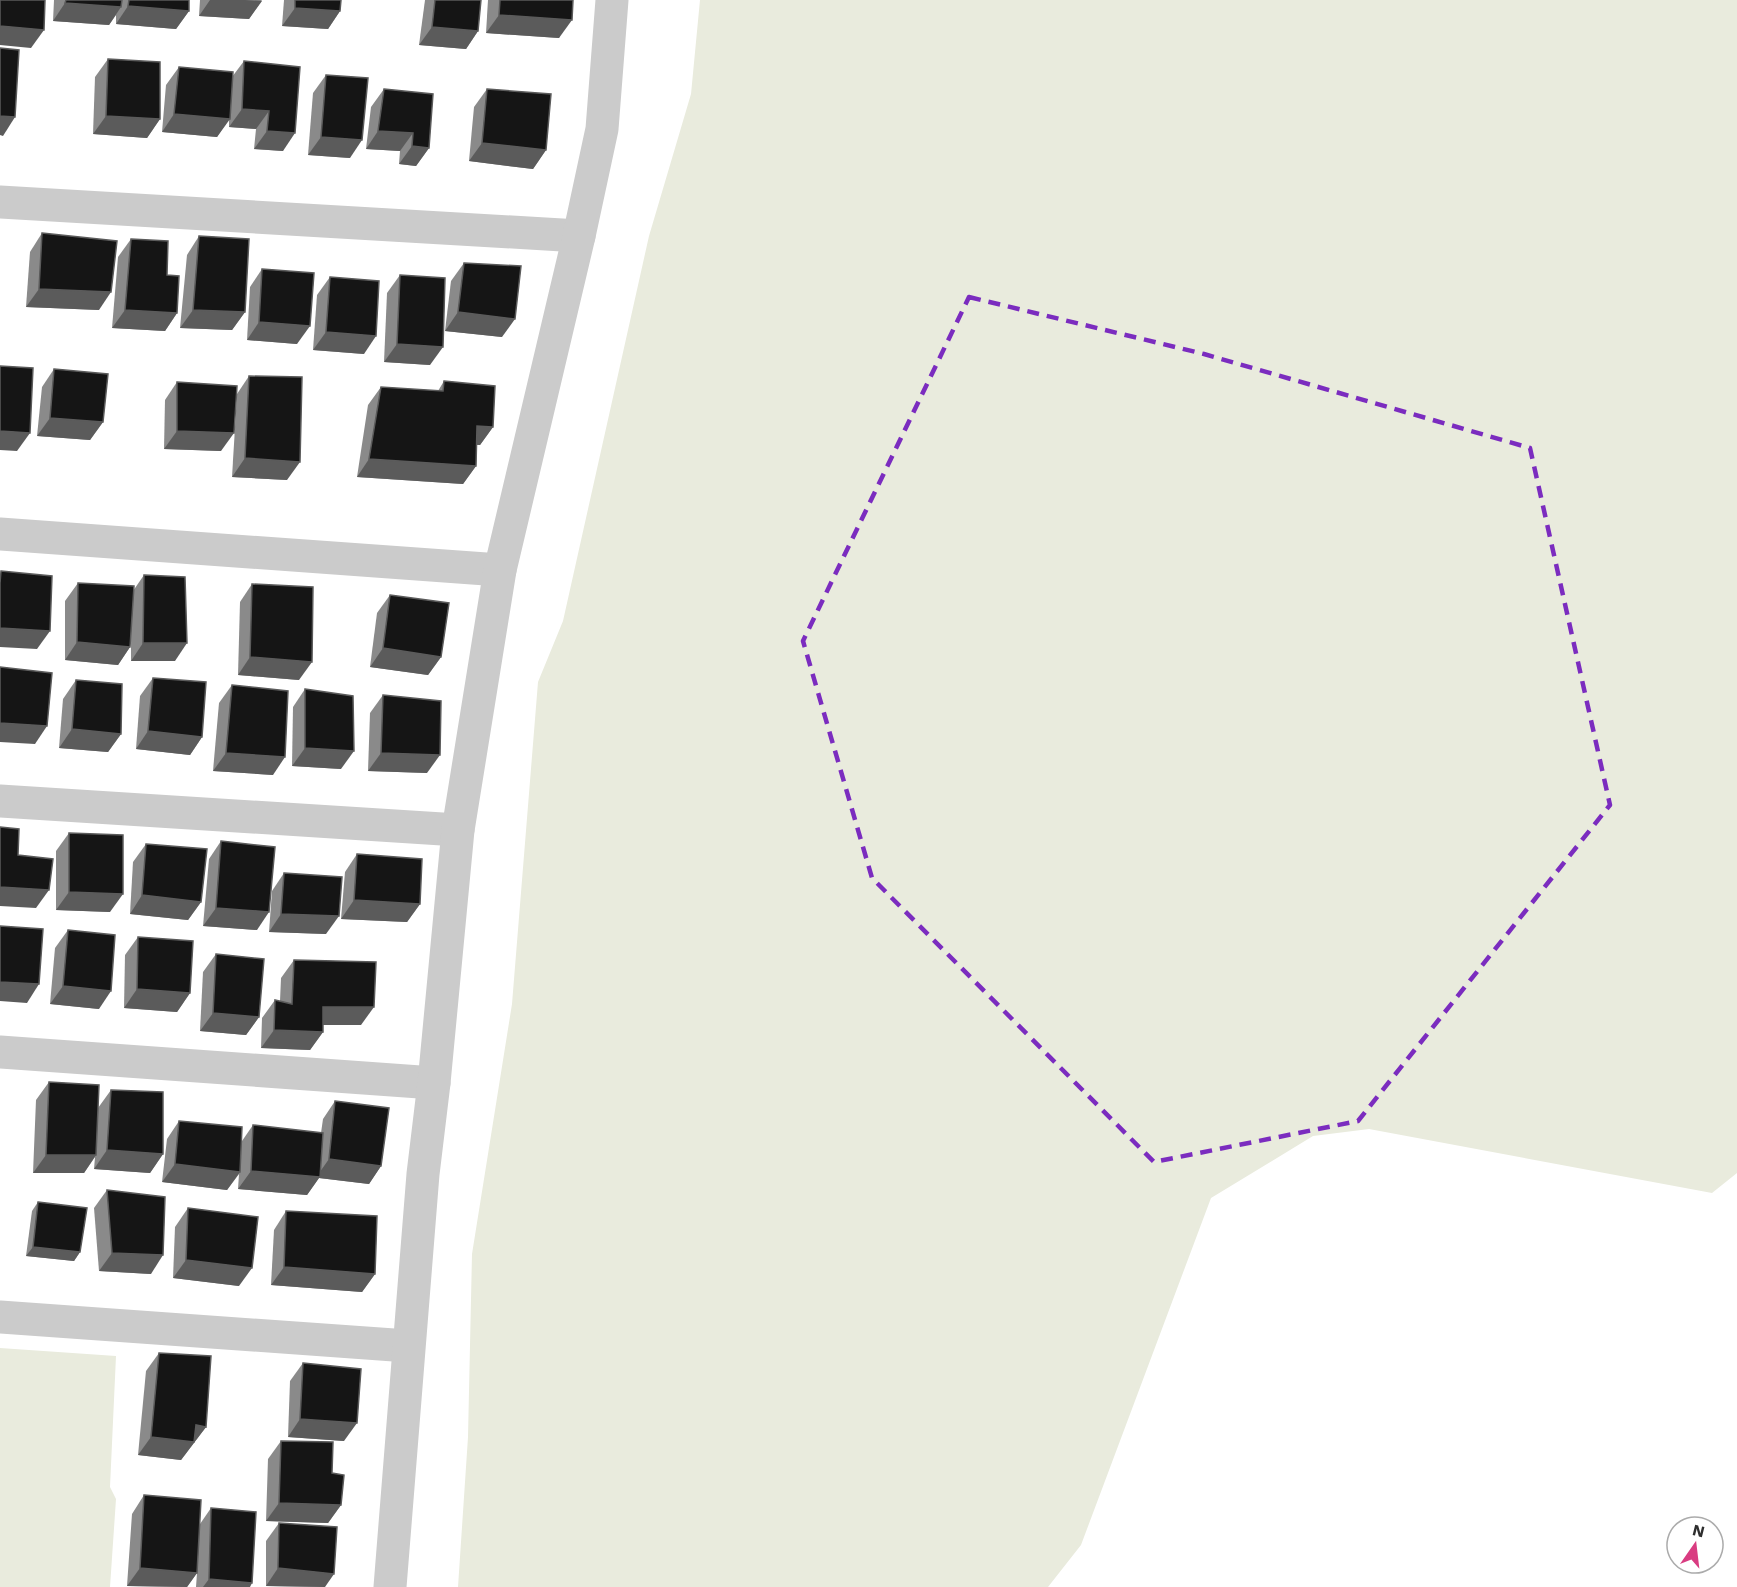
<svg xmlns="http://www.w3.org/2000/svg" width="1737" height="1587" viewBox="0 0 1737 1587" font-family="'Work Sans',sans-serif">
<rect width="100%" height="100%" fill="#fff"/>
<g fill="#e9ebdd">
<path d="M700,0H1737V1173L1712,1193L1369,1129L1313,1136L1211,1198L1081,1545L1048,1587H458L468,1437L472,1254L512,1004L538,682L563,621L649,236L691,94Z"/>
<path d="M0,1348L116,1356L110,1487L116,1499L110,1587H0Z"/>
</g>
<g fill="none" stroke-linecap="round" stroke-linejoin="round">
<g stroke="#cbcbcb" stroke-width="33">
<path d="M0,202L579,236"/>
<path d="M0,534L500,570"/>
<path d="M0,801L458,830"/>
<path d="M0,1052L434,1083"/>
<path d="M0,1317L408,1346"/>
<path d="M390,1587L423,1174L434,1083L458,830L500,570L579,236L602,129L612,0"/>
</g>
</g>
<g fill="#8a8a8a">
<path d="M54,0H189V11L176,29L116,24V15L109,25L53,21Z"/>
<path d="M200,0H262L249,19L199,16Z"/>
<path d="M284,0H341L340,11L328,29L282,26Z"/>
<path d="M425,0H481L478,31L466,49L419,45Z"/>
<path d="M488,0H573L559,38L486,33Z"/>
<path d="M108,59L160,119L147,138L93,134L95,77Z"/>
<path d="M244,61L300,67L283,151L254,149L256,129L229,127V119L217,137L162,132L166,85L179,67L232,77Z"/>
<path d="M326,75L350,158L308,155L313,93Z"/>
<path d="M384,89L429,148L416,166L399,164L400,151L366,149L371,107Z"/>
<path d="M487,89L546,150L533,169L469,161L474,107Z"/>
<path d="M42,233L99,310L26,307L30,252Z"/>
<path d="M199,236L245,312L232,330L180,328L187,255Z"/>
<path d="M131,239L167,275L177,313L165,331L112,328L118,257Z"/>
<path d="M464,263L502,337L445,331L451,281Z"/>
<path d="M262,269L297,344L247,340L250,287Z"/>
<path d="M400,275L430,365L384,362L387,293Z"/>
<path d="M330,277L364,354L313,350L317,295Z"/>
<path d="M54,369L103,422L90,440L37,436L42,387Z"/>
<path d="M249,376L287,480L232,477L237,394Z"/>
<path d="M444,381L493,427L480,445H477L476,466L463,484L357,477L368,405L381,387L438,391Z"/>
<path d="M177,382L221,451L164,449L165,400Z"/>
<path d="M144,575L175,661H131V634L130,647L118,665L65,660V601L78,583L133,591Z"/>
<path d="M252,584L299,680L238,675L240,602Z"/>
<path d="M390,595L441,657L428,675L370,667L377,613Z"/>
<path d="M153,678L202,737L190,755L136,749L140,696Z"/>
<path d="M76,680L121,734L108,752L59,748L63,699Z"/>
<path d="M232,685L273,775L213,771L219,703Z"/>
<path d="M305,689L341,769L292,766L293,707Z"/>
<path d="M383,695L427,773L368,771L370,713Z"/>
<path d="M69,833L110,912L56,910V851Z"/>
<path d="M221,841L257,930L203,926L209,859Z"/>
<path d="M146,844L201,902L188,920L130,914L133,862Z"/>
<path d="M357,854L420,904L407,922L341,919L345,872Z"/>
<path d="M284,873L326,934L269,932L272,891Z"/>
<path d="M68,930L99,1009L50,1004L55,948Z"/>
<path d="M138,937L190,993L177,1012L124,1008L125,955Z"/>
<path d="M216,954L259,1017L246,1035L200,1031L203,972Z"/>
<path d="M294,960L361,1025H323V1032L310,1050L261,1048L262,1018L275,1000L280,1001L281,978Z"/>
<path d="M49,1082L98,1108L111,1090L163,1154L150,1173L94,1169L95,1157L84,1173H33L36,1100Z"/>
<path d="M335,1101L381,1166L369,1184L319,1178L307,1195L238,1189L239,1174L227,1190L162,1182L167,1139L179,1121L242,1141L253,1125L321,1133L323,1119Z"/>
<path d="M107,1190L151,1274L99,1271L94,1208Z"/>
<path d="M38,1202L80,1252L74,1261L26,1256L32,1211Z"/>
<path d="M188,1208L239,1286L173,1278L175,1227Z"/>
<path d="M286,1211L375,1274L362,1292L271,1285L274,1230Z"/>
<path d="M159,1353L206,1427L181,1460L138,1455L146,1371Z"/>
<path d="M303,1363L344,1441L288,1437L290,1381Z"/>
<path d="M281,1441L332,1473L341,1505L328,1523L266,1521L268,1459Z"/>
<path d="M144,1495L200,1524L211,1508L250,1587H196L197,1573L187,1587L127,1586L132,1514Z"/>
<path d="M279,1523L325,1587L266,1586V1541Z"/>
</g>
<g fill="#5b5b5b">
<path d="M210,0H245L262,1L249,19L199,16Z"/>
<path d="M65,3L121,7L109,25L53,21Z"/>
<path d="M128,6L189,11L176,29L116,24Z"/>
<path d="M295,8L340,11L328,29L282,26Z"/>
<path d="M499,15L572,20L559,38L486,33Z"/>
<path d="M0,26L44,30L31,48L0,45Z"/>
<path d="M432,27L478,31L466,49L419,45Z"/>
<path d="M242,109L269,111L256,129L229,127Z"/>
<path d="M174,114L230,119L217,137L162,132Z"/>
<path d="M0,116L15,117L3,136L0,135Z"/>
<path d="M106,116L160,119L147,138L93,134Z"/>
<path d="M267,131L295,133L283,151L254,149Z"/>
<path d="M378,131L413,133L400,151L366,149Z"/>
<path d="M321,137L362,140L350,158L308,155Z"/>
<path d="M482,143L546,150L533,169L469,161Z"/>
<path d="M412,146L429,148L416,166L399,164Z"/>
<path d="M39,289L111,292L99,310L26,307Z"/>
<path d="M125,310L177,313L165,331L112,328Z"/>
<path d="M193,310L245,312L232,330L180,328Z"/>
<path d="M458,312L515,319L502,337L445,331Z"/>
<path d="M259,322L310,326L297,344L247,340Z"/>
<path d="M326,332L376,336L364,354L313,350Z"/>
<path d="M397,344L443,347L430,365L384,362Z"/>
<path d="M50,418L103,422L90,440L37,436Z"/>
<path d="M477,426L493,427L480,445L464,444Z"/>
<path d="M0,431L30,433L17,451L0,450Z"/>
<path d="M177,431L234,433L221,451L164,449Z"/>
<path d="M245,458L300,462L287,480L232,477Z"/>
<path d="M369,459L476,466L463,484L357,477Z"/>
<path d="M0,628L50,631L37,649L0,647Z"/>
<path d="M77,642L130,647L118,665L65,660Z"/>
<path d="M143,643H187L175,661H131Z"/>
<path d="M383,648L441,657L428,675L370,667Z"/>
<path d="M250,657L312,662L299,680L238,675Z"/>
<path d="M0,723L47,726L35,744L0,742Z"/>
<path d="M72,729L121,734L108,752L59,748Z"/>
<path d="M148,731L202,737L190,755L136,749Z"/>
<path d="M305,748L354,751L341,769L292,766Z"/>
<path d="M226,753L285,757L273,775L213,771Z"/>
<path d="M381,753L440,755L427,773L368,771Z"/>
<path d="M0,887L49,890L36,908L0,906Z"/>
<path d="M69,892L123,894L110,912L56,910Z"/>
<path d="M142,895L201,902L188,920L130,914Z"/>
<path d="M354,900L420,904L407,922L341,919Z"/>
<path d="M216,908L269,912L257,930L203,926Z"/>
<path d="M281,914L339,916L326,934L269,932Z"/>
<path d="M0,982L39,984L27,1003L0,1001Z"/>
<path d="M63,986L111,991L99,1009L50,1004Z"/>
<path d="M137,989L190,993L177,1012L124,1008Z"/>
<path d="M323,1007H374L361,1025H310Z"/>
<path d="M213,1013L259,1017L246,1035L200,1031Z"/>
<path d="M274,1030L323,1032L310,1050L261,1048Z"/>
<path d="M107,1150L163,1154L150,1173L94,1169Z"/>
<path d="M46,1155H96L84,1173H33Z"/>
<path d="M329,1159L381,1166L369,1184L319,1178L307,1195L238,1189L251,1171L317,1176Z"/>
<path d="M175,1164L240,1172L227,1190L162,1182Z"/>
<path d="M33,1247L80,1252L74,1261L26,1256Z"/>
<path d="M112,1253L163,1255L151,1274L99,1271Z"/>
<path d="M186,1260L252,1268L239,1286L173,1278Z"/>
<path d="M284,1267L375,1274L362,1292L271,1285Z"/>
<path d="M300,1419L357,1423L344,1441L288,1437Z"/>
<path d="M196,1425L206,1427L181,1460L138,1455L151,1437Z"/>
<path d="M279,1503L341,1505L328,1523L266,1521Z"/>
<path d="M140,1568L197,1573L187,1587L127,1586Z"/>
<path d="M278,1568L334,1574L325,1587L266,1586Z"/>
<path d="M209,1579L252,1583L250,1587H203Z"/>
</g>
<g fill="#151515" stroke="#5b5b5b" stroke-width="1.5">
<path d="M0,0H45L44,30L0,26Z"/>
<path d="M66,0H122L121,7L65,3Z"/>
<path d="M129,0H189V11L128,6Z"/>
<path d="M295,0H341L340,11L295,8Z"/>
<path d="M435,0H481L478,31L432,27Z"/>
<path d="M500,0H573L572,20L499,15Z"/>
<path d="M0,48L19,50L15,117L0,116Z"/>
<path d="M108,59L160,62V119L106,116Z"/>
<path d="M244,61L300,67L295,133L267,131L269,111L242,109Z"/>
<path d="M179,67L233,72L230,119L174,114Z"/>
<path d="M326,75L368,78L362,140L321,137Z"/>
<path d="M384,89L433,94L429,148L412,146L413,133L378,131Z"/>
<path d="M487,89L551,94L546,150L482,143Z"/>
<path d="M42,233L117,241L111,292L39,289Z"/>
<path d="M199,236L249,239L245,312L193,310Z"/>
<path d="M131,239L168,241L167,275L179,276L177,313L125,310Z"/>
<path d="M464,263L521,266L515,319L458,312Z"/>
<path d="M262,269L314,273L310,326L259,322Z"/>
<path d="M400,275L445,278L443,347L397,344Z"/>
<path d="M330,277L379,281L376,336L326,332Z"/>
<path d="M0,366L33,368L30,433L0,431Z"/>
<path d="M54,369L108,374L103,422L50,418Z"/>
<path d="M249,376L302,377L300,462L245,458Z"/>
<path d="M444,381L495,386L493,427L477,426L476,466L369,459L381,387L443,391Z"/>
<path d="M177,382L237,386L234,433L177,431Z"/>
<path d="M1,571L52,576L50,631L0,628V583Z"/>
<path d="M144,575L185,577L187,643H143Z"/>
<path d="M78,583L134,586L130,647L77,642Z"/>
<path d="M252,584L313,587L312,662L250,657Z"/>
<path d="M390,595L449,603L441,657L383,648Z"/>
<path d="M0,667L52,673L47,726L0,723Z"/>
<path d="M153,678L206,682L202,737L148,731Z"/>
<path d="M76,680L122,684L121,734L72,729Z"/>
<path d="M232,685L288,691L285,757L226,753Z"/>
<path d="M305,689L353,696L354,751L305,748Z"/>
<path d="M383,695L441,701L440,755L381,753Z"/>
<path d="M0,827L19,829L18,855L53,859L49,890L0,887Z"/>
<path d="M69,833L123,835V894L69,892Z"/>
<path d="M221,841L275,847L269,912L216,908Z"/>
<path d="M146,844L207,849L201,902L142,895Z"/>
<path d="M357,854L422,859L420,904L354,900Z"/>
<path d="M284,873L342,877L339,916L281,914Z"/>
<path d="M0,926L43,929L39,984L0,982Z"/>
<path d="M68,930L115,935L111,991L63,986Z"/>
<path d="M138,937L193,941L190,993L137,989Z"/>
<path d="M216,954L264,959L259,1017L213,1013Z"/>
<path d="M294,960L376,962L374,1007H323V1032L274,1030L275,1000L292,1004Z"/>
<path d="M49,1082L99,1085L96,1155H46Z"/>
<path d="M111,1090L163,1092V1154L107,1150Z"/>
<path d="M335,1101L389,1108L381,1166L329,1159Z"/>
<path d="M179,1121L242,1127L240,1172L175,1164Z"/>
<path d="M253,1125L323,1133L320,1177L251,1171Z"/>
<path d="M107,1190L165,1197L163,1255L112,1253Z"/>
<path d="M38,1202L87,1208L80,1252L33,1247Z"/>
<path d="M188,1208L258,1217L252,1268L186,1260Z"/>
<path d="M286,1211L377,1216L375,1274L284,1267Z"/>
<path d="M159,1353L211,1356L206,1427L196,1425L194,1442L151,1437Z"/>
<path d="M303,1363L361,1369L357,1423L300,1419Z"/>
<path d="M281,1441L333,1442L332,1473L344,1475L341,1505L279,1503Z"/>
<path d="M144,1495L201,1500L197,1573L140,1568Z"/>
<path d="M211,1508L256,1512L252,1583L209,1579Z"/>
<path d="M279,1523L337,1527L334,1574L278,1568Z"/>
</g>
<path fill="none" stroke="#7b2cbf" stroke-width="4.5" stroke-dasharray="12 8" stroke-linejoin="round" d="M969,297L1204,354L1530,448L1610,805L1358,1121L1154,1162L872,878L803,641Z"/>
<g transform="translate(1695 1545) rotate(14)"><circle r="28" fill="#ffffff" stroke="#ababab" stroke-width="1.5"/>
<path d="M0-4.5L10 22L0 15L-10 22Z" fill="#d93c81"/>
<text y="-9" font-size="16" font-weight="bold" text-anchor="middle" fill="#2e2e2e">N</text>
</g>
</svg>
